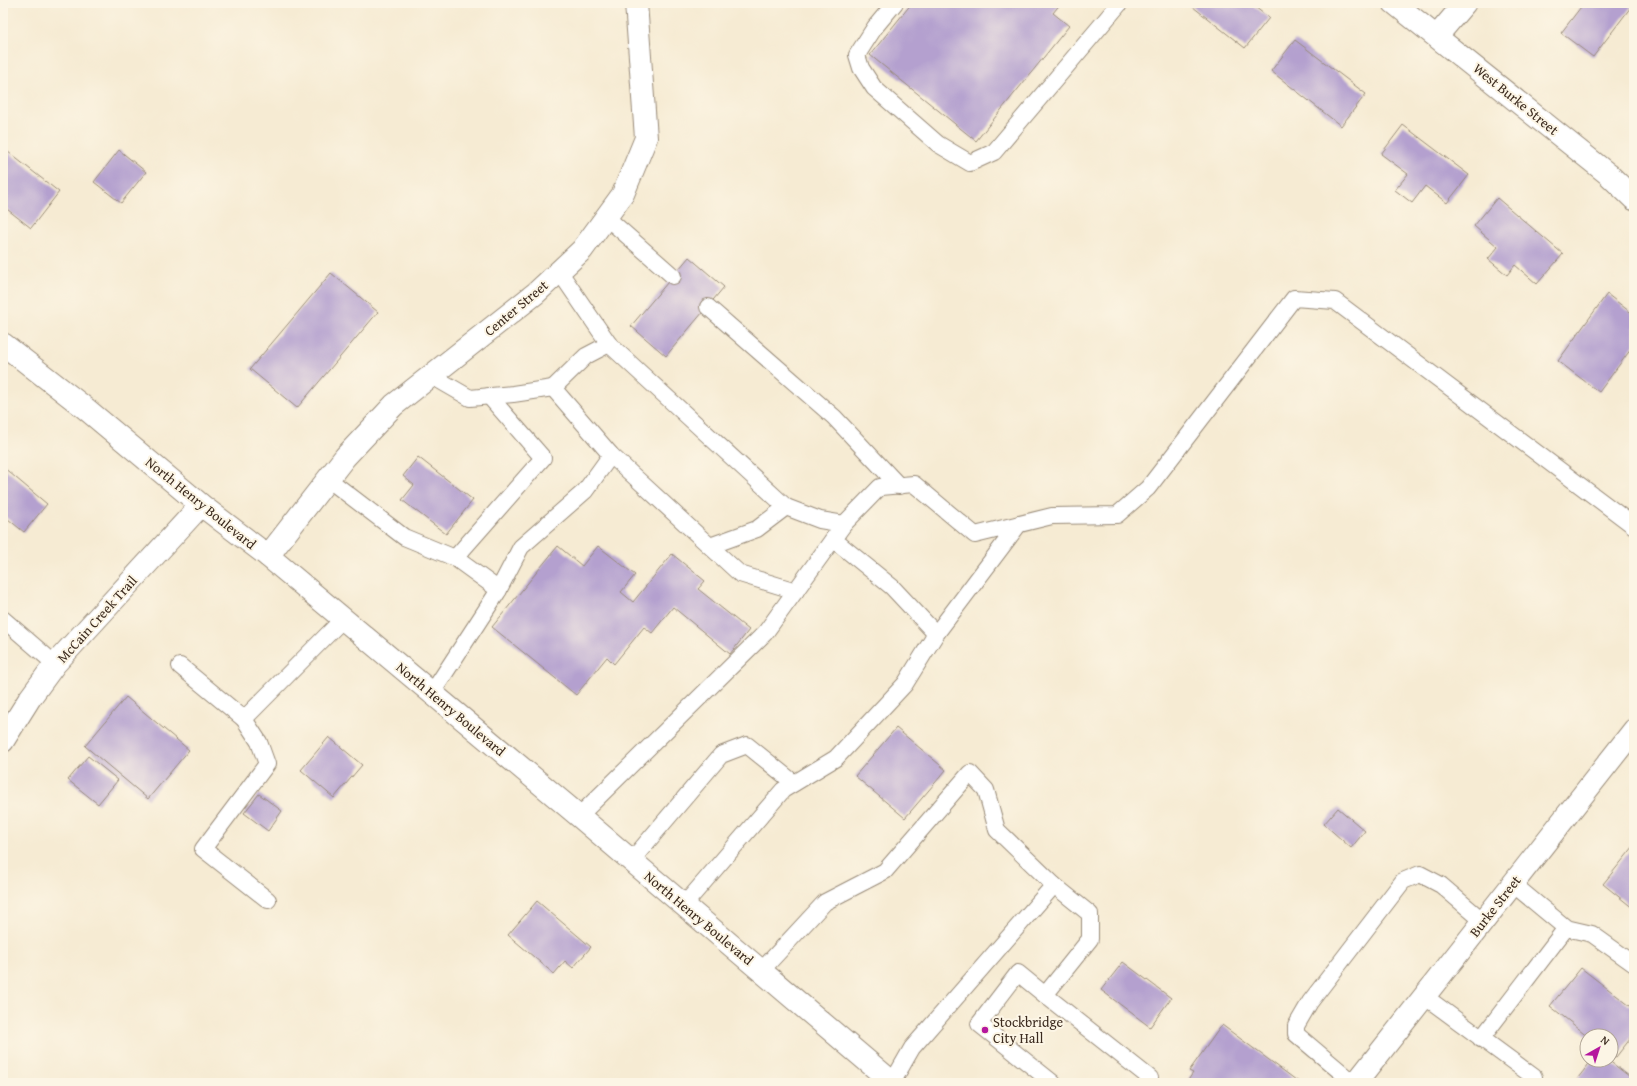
<svg xmlns="http://www.w3.org/2000/svg" width="1637" height="1086" viewBox="0 0 1637 1086" font-family="'Gentium Book Plus',serif">
<rect width="100%" height="100%" fill="#fcf5e5"/>
<filter id="ink" filterUnits="userSpaceOnUse"><feTurbulence type="fractalNoise" baseFrequency=".025" numOctaves="2"/><feDisplacementMap in="SourceGraphic" scale="8" xChannelSelector="R" yChannelSelector="G"/><feConvolveMatrix kernelMatrix="1 2 1 2 8 2 1 2 1" color-interpolation-filters="sRGB"/></filter>
<filter id="wash" filterUnits="userSpaceOnUse"><feTurbulence type="fractalNoise" baseFrequency=".012" numOctaves="4" result="noise"/><feDisplacementMap in="SourceGraphic" scale="16" xChannelSelector="R" yChannelSelector="G"/><feGaussianBlur stdDeviation="0.9" result="paint"/><feColorMatrix in="noise" values="0 0 0 0 0 0 0 0 0 0 0 0 0 0 0 0 0 1.4 0 .05"/><feComposite in="paint" operator="in"/></filter>
<g filter="url(#wash)">
<rect width="100%" height="100%" fill="#f6ebd3"/>
<g id="blocks">
<g fill="#b4a0cf">
<path d="M912,3H1061L1053,13L1069,26L976,141L870,55Z"/>
<path d="M1188,3H1250L1269,18L1245,48Z"/>
<path d="M1584,3H1634L1593,57L1561,33Z"/>
<path d="M1295,40L1366,94L1341,126L1271,71Z"/>
<path d="M1403,125L1469,175L1447,203L1425,186L1412,203L1395,190L1408,174L1381,154Z"/>
<path d="M3,148L59,192L31,228L3,206Z"/>
<path d="M119,150L146,172L121,203L94,182Z"/>
<path d="M1497,198L1563,254L1537,284L1515,265L1507,275L1488,259L1498,247L1474,226Z"/>
<path d="M689,257L724,287L666,356L631,326Z"/>
<path d="M331,273L378,312L297,408L250,369Z"/>
<path d="M1607,294L1634,315V345L1599,392L1558,361Z"/>
<path d="M418,457L473,500L446,534L402,500L414,485L403,476Z"/>
<path d="M3,467L47,504L24,532L3,515Z"/>
<path d="M558,546L582,566L598,546L635,575L621,592L633,602L672,554L705,581L698,589L749,630L730,654L673,607L652,633L644,627L614,664L607,657L576,695L492,627Z"/>
<path d="M126,697L189,750L148,799L85,746Z"/>
<path d="M896,728L946,770L905,818L855,776Z"/>
<path d="M329,737L362,765L334,798L301,770Z"/>
<path d="M88,756L118,780L98,804L68,780Z"/>
<path d="M259,794L282,811L268,831L244,813Z"/>
<path d="M1338,808L1365,831L1351,848L1324,824Z"/>
<path d="M1634,846V909L1603,884Z"/>
<path d="M537,901L591,947L573,968L565,961L554,974L508,935Z"/>
<path d="M1123,962L1171,998L1150,1027L1101,990Z"/>
<path d="M1581,968L1634,1009V1034L1616,1057L1611,1054V1036H1588L1550,1006Z"/>
<path d="M1222,1025L1300,1083H1186L1193,1073L1189,1071Z"/>
<path d="M1592,1060H1608L1634,1080V1083H1574Z"/>
</g>
</g>
</g>
<g filter="url(#ink)">
<use href="#blocks" fill-opacity="0" stroke="#988a78" stroke-width="1"/>
<g fill="none" stroke-linecap="round" stroke-linejoin="round">
<defs>
<g id="service">
<path d="M895,3L875,27L857,55L861,68L874,88L938,144L970,163L994,152L1120,3"/>
<path d="M606,217L673,276"/>
<path d="M559,271L609,344L786,507L820,520L844,524"/>
<path d="M708,307L834,417L899,486"/>
<path d="M432,376L470,398L513,394L553,388L611,455L740,574L796,591"/>
<path d="M553,388L586,356L609,344"/>
<path d="M328,479L404,537L455,558L499,590"/>
<path d="M833,539L892,587L936,634"/>
<path d="M710,546L757,529L786,507"/>
<path d="M455,558L543,458L489,396"/>
<path d="M3,619L55,664"/>
<path d="M180,666L244,719L343,619"/>
<path d="M432,693L497,593L521,547L585,491L611,455"/>
<path d="M244,719L259,742L267,764L203,849L268,900"/>
<path d="M579,816L765,633L844,524L880,487L914,484L975,535L1052,516L1117,515L1148,488L1294,298L1335,301L1634,526"/>
<path d="M631,861L721,755L747,745L794,783"/>
<path d="M1513,884L1566,928L1592,934L1634,964"/>
<path d="M684,905L783,790L836,758L905,684L936,634L1019,524"/>
<path d="M761,971L825,902L885,871L970,773L986,790L997,830L1054,885L1090,914V939L1045,995L1150,1078L1147,1083"/>
<path d="M1045,995L1018,973L979,1024L1053,1083"/>
<path d="M1424,996L1534,1077"/>
<path d="M1481,1039L1566,928"/>
<path d="M892,1083L912,1048L1054,885"/>
<path d="M1354,1083L1296,1034V1026L1310,1002L1403,881L1420,874L1441,885L1483,921"/>
</g>
<g id="minor">
<path d="M1394,3L1608,174L1634,199"/>
<path d="M1437,36L1465,3"/>
<path d="M268,556L345,457L394,405L536,293L582,250L623,194L646,138L636,3"/>
<path d="M3,741L30,698L55,664L201,505"/>
<path d="M1356,1083L1634,730"/>
</g>
<path id="trunk" d="M3,344L85,408L201,505L268,556L579,816L893,1083"/>
</defs>
<use href="#service" stroke="#988a78" stroke-width="18"/>
<use href="#minor" stroke="#988a78" stroke-width="24"/>
<use href="#trunk" stroke="#988a78" stroke-width="24"/>
<use href="#service" stroke="#fff" stroke-width="16"/>
<use href="#minor" stroke="#fff" stroke-width="22"/>
<use href="#trunk" stroke="#fff" stroke-width="22"/>
</g>
</g>
<circle fill="#b5179e" stroke="#fcf5e5" stroke-width="1.5" cx="985" cy="1030" r="4"/>
<g text-anchor="middle" stroke-width="4" stroke-linejoin="round" paint-order="stroke">
<g font-size="14" fill="#3b2a1e" stroke="#fcf5e5">
<text transform="translate(1516 99) rotate(39)" y="5">West Burke Street</text>
<text transform="translate(516 308) rotate(-40)" y="5">Center Street</text>
<text transform="translate(201 503) rotate(39)" y="5">North Henry Boulevard</text>
<text transform="translate(97 619) rotate(-48)" y="5">McCain Creek Trail</text>
<text transform="translate(451 709) rotate(40)" y="5">North Henry Boulevard</text>
<text transform="translate(1495 906) rotate(-52)" y="5">Burke Street</text>
<text transform="translate(699 918) rotate(40)" y="5">North Henry Boulevard</text>
</g>
<g font-size="14" fill="#3b2a1e" stroke="#fcf5e5" text-anchor="start">
<text x="993" y="1027">Stockbridge<tspan x="993" dy="16">City Hall</tspan></text>
</g>
</g>
<rect width="1637" height="1086" fill="none" stroke="#fcf5e5" stroke-width="16"/>
<g transform="translate(1599 1048) rotate(39)"><circle r="19" fill="#fcf5e5" stroke="#afa495"/>
<path d="M0-3L7 15L0 10L-7 15Z" fill="#b5179e"/>
<text y="-6" font-size="11" font-weight="bold" text-anchor="middle" fill="#3b2a1e">N</text>
</g>
</svg>
